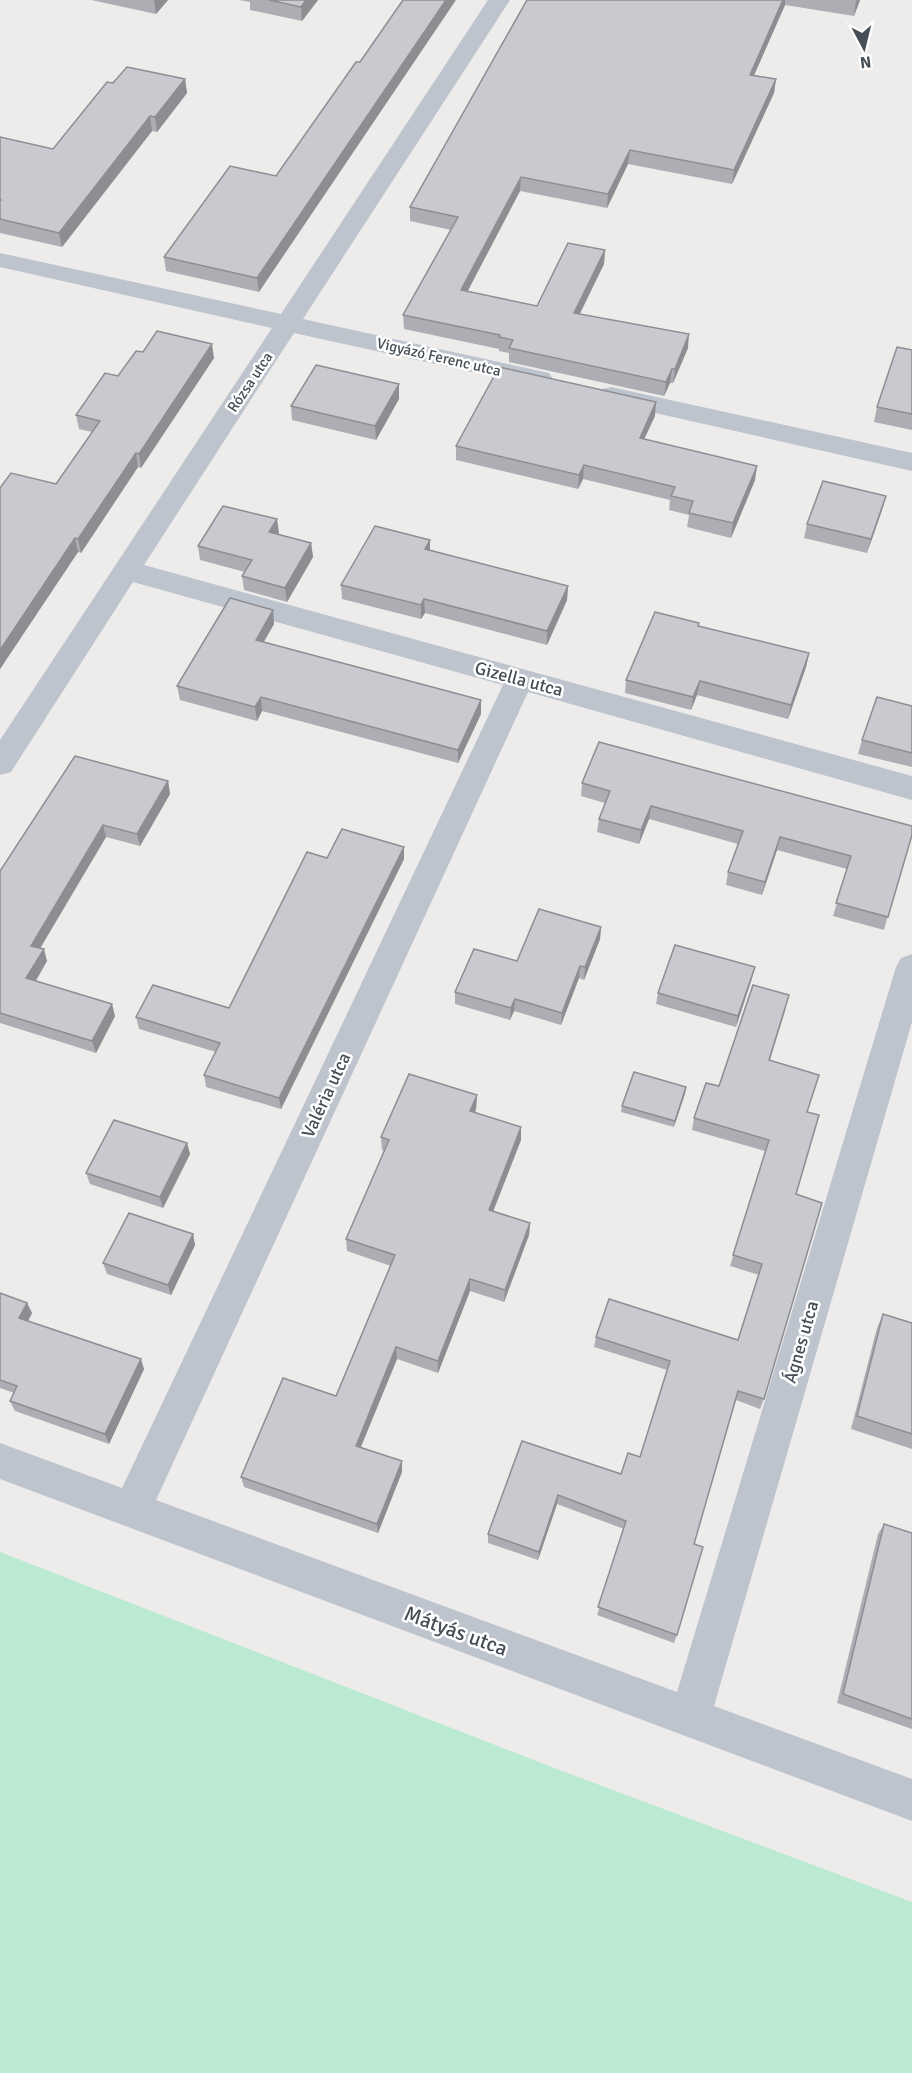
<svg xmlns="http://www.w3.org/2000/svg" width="912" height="2073" viewBox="0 0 912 2073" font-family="Signika,sans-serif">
<rect width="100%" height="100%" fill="#eeeceb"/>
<path fill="#bbead3" d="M0,1552L557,1769L912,1902V2073H0Z"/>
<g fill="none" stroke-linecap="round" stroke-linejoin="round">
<g fill="#bdc4cd" fill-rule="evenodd">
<path d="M488,0H510L303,319L540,371L549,373L553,379L549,385L540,387L294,333L144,565L912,776V800L528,692L156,1500L677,1692L896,967L901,958L912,954V1022L714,1706L912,1779V1821L0,1479V1443L122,1488L503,685L133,582L11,772L0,775V740L272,328L0,267V253L281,314Z"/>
<path d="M611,387L912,453V471L602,401L598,395L602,389Z"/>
</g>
</g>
<g fill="#adaeb3">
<path d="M91,0H168L156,14Z"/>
<path d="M239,0H318L302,21L250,10V2Z"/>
<path d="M527,0H860L854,16L785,5L754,75L776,79L774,93L732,184L628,164L607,208L520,191L467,291L537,306L605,250L604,264L580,314L688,348L673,383H670L664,396L509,362V353L499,351V349L404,329L403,315L451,230L410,221V207Z"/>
<path d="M185,79L187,93L157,132L152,131L62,247L0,233V137L53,149L113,83Z"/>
<path d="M276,176L259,292L166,271L164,257Z"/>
<path d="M912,350V430L874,422L877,407Z"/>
<path d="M143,352L214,358L141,468L138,467L81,553L78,552L0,669V488L56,484L92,432L79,429L76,415L118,376Z"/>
<path d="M399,399L376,440L292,420L291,406Z"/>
<path d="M655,416L644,439L755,480L731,538L687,527L689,515L669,510L670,500L583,479L578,489L456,460V446Z"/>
<path d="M886,496L882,510L867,553L804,538L807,524Z"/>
<path d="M277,519L278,535L311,543L313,557L287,602L244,590L242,576L245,572L200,560L198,546Z"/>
<path d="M430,550L568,586L567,600L547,645L425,613L421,619L342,599L341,585Z"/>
<path d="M273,610L274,624L264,642L481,700V714L458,763L262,711L257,721L180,700L177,686Z"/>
<path d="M699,623V626L809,653L806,667L788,719L697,695L691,710L625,693L626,680Z"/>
<path d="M912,706V767L858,754L862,740Z"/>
<path d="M168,781L170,794L140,846L106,837L40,948L47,961L36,981L115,1016L96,1053L0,1023V871Z"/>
<path d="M582,783L912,826L884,930L833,916L847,869L777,850L762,895L726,885L728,872L738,844L649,819L639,844L597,832L599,819L605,803L581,796Z"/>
<path d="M327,858L404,859L281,1109L206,1087L204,1075L216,1052L139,1029L136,1017L229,1008Z"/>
<path d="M601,927L600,939L584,980L579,978L561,1025L514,1011L510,1020L455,1004V992L517,961Z"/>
<path d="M752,978L736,1027L656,1004L658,993Z"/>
<path d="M786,1008L770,1060L807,1112L796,1194L764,1399L760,1409L736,1400L694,1544L677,1635L674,1643L597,1615L624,1529L557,1504L538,1560L488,1543V1534L522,1441L621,1474L640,1457L667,1370L594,1347L596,1337L738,1340L759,1275L730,1266L765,1151L692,1130L694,1118L719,1086Z"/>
<path d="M686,1087L674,1127L621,1112L622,1106Z"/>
<path d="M477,1095L476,1109L475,1113L521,1140L493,1211L530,1223L529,1235L504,1302L470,1291L438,1373L397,1359L361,1447L402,1461V1472L378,1533L244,1487L241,1477L336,1396L391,1266L347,1251L346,1239L384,1151L382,1150L381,1137Z"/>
<path d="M187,1143L190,1154L163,1208L90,1184L86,1173Z"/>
<path d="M193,1234L195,1245L171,1295L107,1274L103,1263Z"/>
<path d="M0,1293L27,1303L32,1313L28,1321L144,1369L109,1444L15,1411L10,1401L14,1393L0,1388Z"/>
<path d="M883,1314L912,1323V1449L851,1429L877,1328Z"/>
<path d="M884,1524L912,1533V1729L837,1703L878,1534Z"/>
</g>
<g fill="#8d8d92">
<path d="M154,0H168L156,14Z"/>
<path d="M306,0H318L302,21L301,7Z"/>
<path d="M446,0H456L259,292L257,278Z"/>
<path d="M783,0H785V5L748,89L750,75Z"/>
<path d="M857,0H860L854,16L856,1Z"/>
<path d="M185,79L187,93L157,132L155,117Z"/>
<path d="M776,79L774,93L732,184L734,170Z"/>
<path d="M150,116L152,131L62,247L59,233Z"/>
<path d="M630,150L628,164L607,208L608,194Z"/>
<path d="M521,177L520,191L461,304V290Z"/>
<path d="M605,250L604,264L573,327L574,313Z"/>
<path d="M689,334L688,348L673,383L675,369Z"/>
<path d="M212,344L214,358L141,468L139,454Z"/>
<path d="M672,369L670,383L664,396L666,382Z"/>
<path d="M399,384V399L376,440L375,426Z"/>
<path d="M656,402L655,416L638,452L640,438Z"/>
<path d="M136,453L138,467L81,553L78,539Z"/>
<path d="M584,465L583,479L578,489L579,475Z"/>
<path d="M757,466L755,480L731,538L733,523Z"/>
<path d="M886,496L882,510L867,553L871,539Z"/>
<path d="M277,519L279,533L271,546L269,532Z"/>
<path d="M75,538L78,552L0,669V650Z"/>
<path d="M430,540V554L425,549Z"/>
<path d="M311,543L313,557L287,602L285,588Z"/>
<path d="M568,586L567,600L547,645V631Z"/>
<path d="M424,599L425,613L421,619V605Z"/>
<path d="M273,610L274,624L257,653L256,640Z"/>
<path d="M809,653L806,667L788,719L791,705Z"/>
<path d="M700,681L697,695L691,710L693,697Z"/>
<path d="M261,697L262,711L257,721L255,707Z"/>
<path d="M481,700V714L458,763V750Z"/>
<path d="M168,781L170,794L140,846L137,834Z"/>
<path d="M651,806L649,819L639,844L641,830Z"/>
<path d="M103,825L106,837L35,957L31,946Z"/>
<path d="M780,837L777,850L762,895L765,882Z"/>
<path d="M404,847V859L281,1109L279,1098Z"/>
<path d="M601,927L600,939L584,980L585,967Z"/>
<path d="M44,949L47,961L30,990L26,978Z"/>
<path d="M580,966L579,978L561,1025L562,1013Z"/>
<path d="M755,967L752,978L736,1027L738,1016Z"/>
<path d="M515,999L514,1011L510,1020L511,1008Z"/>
<path d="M112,1004L115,1016L96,1053L92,1041Z"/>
<path d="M686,1087L685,1094L674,1127L675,1121Z"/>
<path d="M477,1095L476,1109L470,1125V1111Z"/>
<path d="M521,1127V1140L489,1222V1210Z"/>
<path d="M187,1143L190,1154L163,1208L160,1197Z"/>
<path d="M530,1223L529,1235L504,1302L505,1290Z"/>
<path d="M193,1234L195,1245L171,1295L168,1285Z"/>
<path d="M470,1279V1291L438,1373V1361Z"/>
<path d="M27,1303L32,1313L24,1329L19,1318Z"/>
<path d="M396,1347L397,1359L357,1456L356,1446Z"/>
<path d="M141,1359L144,1369L109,1444L105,1434Z"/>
<path d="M402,1461V1472L378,1533L377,1524Z"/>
<path d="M558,1495L557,1504L538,1560L539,1552Z"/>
</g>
<g fill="#c9cad0" stroke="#8d8d92" stroke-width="1.5">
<path d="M269,0H306L301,7Z"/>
<path d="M403,0H446L257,278L164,257L230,166L276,176L356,62H360Z"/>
<path d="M527,0H783L750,75L776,79L734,170L630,150L608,194L521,177L461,290L537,306L568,243L605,250L574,313L689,334L675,369H672L666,382L509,348L513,340L499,337L500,335L403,315L458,217L410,207Z"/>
<path d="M127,67L185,79L155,117L150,116L59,233L0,219V201L1,200L0,199V137L53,149L107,82L113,83Z"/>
<path d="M157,331L212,344L139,454L136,453L78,539L75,538L0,650V488L11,473L56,484L100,421L76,415L105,373L118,376L136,351L143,352Z"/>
<path d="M897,347L912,350V414L877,407Z"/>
<path d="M316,365L399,384L375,426L291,406Z"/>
<path d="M499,367L656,402L640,438L757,466L733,523L689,513L693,501L671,496L675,487L584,465L579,475L456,446Z"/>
<path d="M823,481L886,496L871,539L807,524Z"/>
<path d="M223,506L277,519L269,532L311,543L285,588L242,576L252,560L198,546Z"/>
<path d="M375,526L430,540L425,549L568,586L547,631L424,599L421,605L341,585Z"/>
<path d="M230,598L273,610L256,640L481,700L458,750L261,697L255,707L177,686Z"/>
<path d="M655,612L699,623L698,626L809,653L791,705L700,681L693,697L626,680Z"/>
<path d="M877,697L912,706V753L862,740Z"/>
<path d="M599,742L912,826V835L888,917L836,903L851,856L780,837L765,882L728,872L743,831L651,806L641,830L599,819L610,791L582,783Z"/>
<path d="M75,756L168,781L137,834L103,825L31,946L44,949L26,978L112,1004L92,1041L0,1013V871Z"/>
<path d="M342,829L404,847L279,1098L204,1075L220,1043L136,1017L153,985L229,1008L307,852L327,858Z"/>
<path d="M539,909L601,927L585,967L580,966L562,1013L515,999L511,1008L455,992L474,949L517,961Z"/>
<path d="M675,945L755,967L738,1016L658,993Z"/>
<path d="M753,985L789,995L769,1060L819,1075L807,1112L819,1115L796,1194L822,1203L764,1399L738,1391L694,1544L703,1547L677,1635L598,1607L626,1521L558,1495L539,1552L488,1534L522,1441L621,1474L628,1453L640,1457L670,1361L596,1337L609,1299L738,1340L762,1264L733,1255L769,1140L694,1118L706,1083L719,1086Z"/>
<path d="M634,1072L686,1087L675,1121L622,1106Z"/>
<path d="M409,1074L477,1095L470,1111L521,1127L489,1210L530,1223L505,1290L470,1279L438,1361L396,1347L356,1446L402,1461L377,1524L241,1477L283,1378L336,1396L395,1255L346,1239L389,1140L381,1137Z"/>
<path d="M114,1120L187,1143L160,1197L86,1173Z"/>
<path d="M129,1213L193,1234L168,1285L103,1263Z"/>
<path d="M0,1293L27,1303L19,1318L141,1359L105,1434L10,1401L17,1386L0,1380Z"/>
<path d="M883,1314L912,1323V1434L857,1416Z"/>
<path d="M884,1524L912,1533V1719L843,1694Z"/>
</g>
<g text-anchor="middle" stroke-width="5" stroke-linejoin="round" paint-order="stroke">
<g font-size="15" fill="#454d57" stroke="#fff">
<text transform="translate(439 357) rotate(13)" y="5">Vigyázó Ferenc utca</text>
<text transform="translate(250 382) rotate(-56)" y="5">Rózsa utca</text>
</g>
<g font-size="18" fill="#454d57" stroke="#fff">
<text transform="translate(519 679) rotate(15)" y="6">Gizella utca</text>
<text transform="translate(326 1095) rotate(-65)" y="6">Valéria utca</text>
<text transform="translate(801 1342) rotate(-74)" y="6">Ágnes utca</text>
</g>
<g font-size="21" fill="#454d57" stroke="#fff">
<text transform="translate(456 1631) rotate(20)" y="7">Mátyás utca</text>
</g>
</g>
<g transform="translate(864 48) rotate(173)" stroke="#ffffff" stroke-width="4.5" paint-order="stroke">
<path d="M0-4.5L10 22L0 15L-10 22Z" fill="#454d57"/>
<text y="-9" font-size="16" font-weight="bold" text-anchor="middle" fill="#454d57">N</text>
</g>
</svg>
